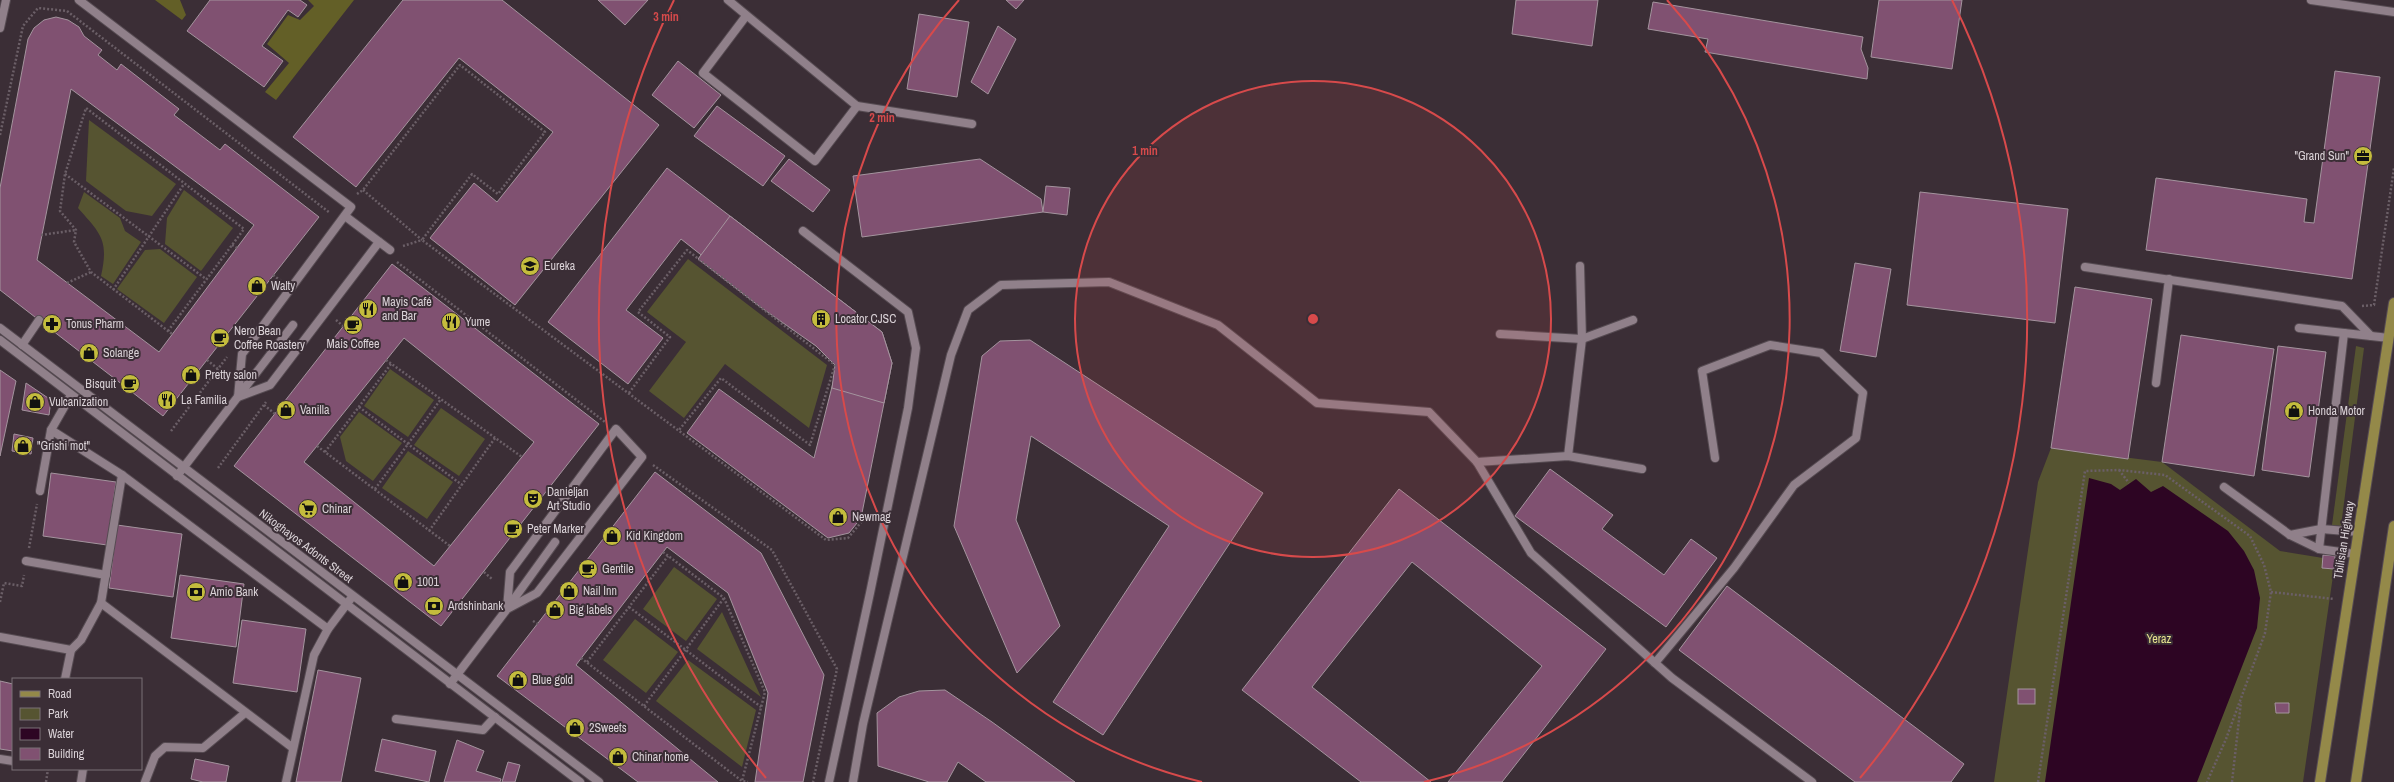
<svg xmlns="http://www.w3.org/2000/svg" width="2394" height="782" viewBox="0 0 2394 782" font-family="'Archivo Narrow',sans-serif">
<rect width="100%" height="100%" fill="#3b2e36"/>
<g fill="#565431">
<path d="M89,120L176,184L152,216L126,211L86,181Z"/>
<path d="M184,190L233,228L201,271L165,244L167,218Z"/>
<path d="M84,192L120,218L125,231L141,242L113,284L101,276C109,240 101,234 78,208Z"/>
<path d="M160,249L197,277L164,323L117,289L145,250Z"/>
<path d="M688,259L827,365L809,428L725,364L684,418L649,391L686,342L647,312Z"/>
<path d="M2356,346L2364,348L2341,526L2332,525Z"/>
<path d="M390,369L434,400L408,437L364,406Z"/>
<path d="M441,408L485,439L459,476L414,445Z"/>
<path d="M359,412L402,443L373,481L346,461L340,437Z"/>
<path d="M2051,448L2162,462L2280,551L2323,558V568L2334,569L2303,782H1994L2038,482Z"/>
<path d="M408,451L453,482L427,519L382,488Z"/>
<path d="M674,567L717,599L686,641L643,609Z"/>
<path d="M722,612L761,697L697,649Z"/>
<path d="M635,619L678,652L646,693L603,660Z"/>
<path d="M688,660L756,710L742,767L656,701Z"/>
</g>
<g fill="#635f27">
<path d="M155,0H180L186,15L182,20Z"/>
<path d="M308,0H354L276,100L265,92L289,63L267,44L288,15L300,20L314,6Z"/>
</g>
<path fill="#2d0523" d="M2089,478L2111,484L2120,490L2136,479L2151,492L2163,486L2228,531L2244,551L2254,570L2260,598L2257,628L2197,782H2045Z"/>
<g fill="#805171" stroke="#a4949e" fill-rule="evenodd">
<path d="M210,0H300L307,5L298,17L288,10L262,46L283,61L264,87L187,31Z"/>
<path d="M403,0H502L659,125L515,305L430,238L474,183L497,202L553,132L459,58L356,187L293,137Z"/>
<path d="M598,0H648L625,25Z"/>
<path d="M1006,0H1024L1016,9Z"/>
<path d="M1516,0H1598L1592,46L1512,34Z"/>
<path d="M1879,0H1962L1952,69L1871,57Z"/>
<path d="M1653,2L1863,37L1861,49L1868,68L1867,79L1705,52L1708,39L1648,29Z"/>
<path d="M919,14L969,22L957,97L907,89Z"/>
<path d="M56,17L68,20L79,27L84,36L102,50L98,55L117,70L121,64L179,109L174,115L220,150L225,144L319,217L163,416L0,290V188L28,39L34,28L44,20ZM71,89L254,225L159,352L37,260Z"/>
<path d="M998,26L1016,39L988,94L971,82Z"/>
<path d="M678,61L721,95L694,128L652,95Z"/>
<path d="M2335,71L2380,77L2352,279L2146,250L2156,178L2307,199L2304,222L2314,223Z"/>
<path d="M717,106L785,156L763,186L694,136Z"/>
<path d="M789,159L830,190L813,212L771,181Z"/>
<path d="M980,159L1041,199L1043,212L862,237L853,176Z"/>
<path d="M667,168L882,332L892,363L861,518L849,533L828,538L687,433L719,389L814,458L838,363L681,239L626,310L663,338L628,384L548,322Z"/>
<path d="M1046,186L1070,188L1067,215L1043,212Z"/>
<path d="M1920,192L2068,209L2055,323L1907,305Z"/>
<path d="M730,216L882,332L892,363L884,403L832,388L835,365L816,346L759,306L698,259Z"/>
<path d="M1855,263L1891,269L1876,357L1840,351Z"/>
<path d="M392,264L599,424L441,626L234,466ZM404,338L534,442L434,566L304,462Z"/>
<path d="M2075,287L2152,299L2128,459L2051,448Z"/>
<path d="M2181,335L2274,349L2254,476L2162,462Z"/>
<path d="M1030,340L1263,493L1103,735L1053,702L1169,526L1031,436L1016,520L1060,626L1017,673L954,526L982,356L1000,341Z"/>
<path d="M2278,346L2326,352L2309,477L2262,470Z"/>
<path d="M0,370L16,381L0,456Z"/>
<path d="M26,383L51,400L49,415L22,410Z"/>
<path d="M14,434L33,438L31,454L12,451Z"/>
<path d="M1550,469L1613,515L1602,529L1664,575L1691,539L1717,558L1666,627L1515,516Z"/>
<path d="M655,472L761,553L824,675L803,782H755L768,693L728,593L667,547L576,665L718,782H638L497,676Z"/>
<path d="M51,473L116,482L107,545L43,536Z"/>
<path d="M1399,489L1606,649L1502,782H1448L1542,666L1412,562L1312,687L1431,782H1361L1242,690Z"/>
<path d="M117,525L182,534L173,597L109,588Z"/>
<path d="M2323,555L2335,556L2334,569L2322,568Z"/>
<path d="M180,575L244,584L236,647L171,638Z"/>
<path d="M1727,586L1964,764L1951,782H1855L1679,650Z"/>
<path d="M242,620L306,629L297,692L233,683Z"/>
<path d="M318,670L361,678L341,782H296Z"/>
<path d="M0,681L13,684V751L0,749Z"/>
<rect x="2018" y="689" width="17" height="15"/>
<path d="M945,690L992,722L1075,782H986L958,762L947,782H929L878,766L877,713L899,697L919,691Z"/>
<path d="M2275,703H2289V713H2276Z"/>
<path d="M382,739L436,751L429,782L375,771Z"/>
<path d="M457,740L484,751L476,771L501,779L500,782H444Z"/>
<path d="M195,759L229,766L226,782H203L191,779Z"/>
<path d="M508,762L520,765L515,782H502Z"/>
</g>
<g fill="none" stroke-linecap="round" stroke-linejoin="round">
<defs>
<g id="service">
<path d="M79,0L351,207L242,354L238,397L270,385L379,242"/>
<path d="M728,0L857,106L972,124"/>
<path d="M2311,0L2394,12"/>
<path d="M746,16L703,73L815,161L857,106"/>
<path d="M0,28L6,0"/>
<path d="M345,216L390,250"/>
<path d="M803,231L908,312L916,348L908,408L870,593L829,782"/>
<path d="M2085,267L2342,306L2371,336L2389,338"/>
<path d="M2299,328L2371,336"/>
<path d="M1500,334L1582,339L1633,320"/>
<path d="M22,345L39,320"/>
<path d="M2156,383L2169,279"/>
<path d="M71,395L51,430L122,475L328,629"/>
<path d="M1568,456L1582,339L1580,266"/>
<path d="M1477,462L1568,456L1642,469"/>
<path d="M177,476L293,325"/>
<path d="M2224,487L2290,535L2319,549L2355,554"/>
<path d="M40,491L51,430"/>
<path d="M2290,535L2321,529L2359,532"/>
<path d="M2319,549L2344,333"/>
<path d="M26,561L106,575"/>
<path d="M101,603L293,748"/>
<path d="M509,606L555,542"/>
<path d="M0,637L71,650L81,640L101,603L122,475"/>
<path d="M1655,663L1734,568L1794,485L1856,438L1863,393L1821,353L1770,345L1702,371L1715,458"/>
<path d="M65,679L71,650"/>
<path d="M450,684L507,609L537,593L642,457L616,429L510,572L507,609"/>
<path d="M396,719L483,730L495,717"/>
<path d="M0,759L13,761"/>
<path d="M81,782L83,769"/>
<path d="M145,782L155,756L165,747L203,748L245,713"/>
<path d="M286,782L314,655L328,629L352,597"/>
<path d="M853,782L863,724L951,355L968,310L1001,285L1109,282L1218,325L1317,403L1429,412L1477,462L1531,553L1672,678L1812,782"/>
</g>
<g id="tertiary">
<path d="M0,328L599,782"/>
<path d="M0,340L580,782"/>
</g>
<g id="primary">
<path d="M2320,782L2394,303"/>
<path d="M2356,782L2394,526"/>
</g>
</defs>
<use href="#service" stroke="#564b52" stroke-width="10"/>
<use href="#tertiary" stroke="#564b52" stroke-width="10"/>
<use href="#primary" stroke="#564b52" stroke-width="12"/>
<g stroke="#6b5f67" stroke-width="2.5" stroke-dasharray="2 2" stroke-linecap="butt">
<path d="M0,135L23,26L38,8L67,11L330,213"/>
<path d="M65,174L206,279"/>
<path d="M363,190L422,240"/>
<path d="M357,194L363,190L460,65L545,132L498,194L472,174L422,240L826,540L848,538L863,520"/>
<path d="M41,235L76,230"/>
<path d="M232,245L237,248"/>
<path d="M403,246L422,240"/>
<path d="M397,262L605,422"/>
<path d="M273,275L281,281"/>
<path d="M67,283L91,272"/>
<path d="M113,290L184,184"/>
<path d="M2362,306L2374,305L2394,168"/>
<path d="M336,320L343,326"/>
<path d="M168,331L244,229L86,108L65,174L60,211L76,230L74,242L91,272L172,334"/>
<path d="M207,360L218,369"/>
<path d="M386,360L522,457"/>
<path d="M629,393L670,337L638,312L687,250L835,365L810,445L721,378L679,430"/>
<path d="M264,405L275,414"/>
<path d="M359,407L462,485"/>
<path d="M171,431L227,357"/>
<path d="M317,446L450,546"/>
<path d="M325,452L391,364"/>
<path d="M653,465L772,550L837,669L813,782"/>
<path d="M218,468L266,402"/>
<path d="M2119,470L2129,483"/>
<path d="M375,489L441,399"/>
<path d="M429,531L495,438"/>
<path d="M29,548L37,504"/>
<path d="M663,552L724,598L765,692L742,781"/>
<path d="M484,572L492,579"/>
<path d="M2271,592L2334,599"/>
<path d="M0,602L4,583L22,586L24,575"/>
<path d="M629,607L761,707"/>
<path d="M533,621L538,624"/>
<path d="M581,658L742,781L748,782"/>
<path d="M587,662L668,556"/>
<path d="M644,706L724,598"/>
<path d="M46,782L48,769"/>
<path d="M2038,782L2085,471L2119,470L2165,475L2250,536L2264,565L2271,592L2265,633L2226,739L2207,782"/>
<path d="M2232,782L2241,702"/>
</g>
<use href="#service" stroke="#90808a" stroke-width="8"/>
<use href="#tertiary" stroke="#90808a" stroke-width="8"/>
<use href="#primary" stroke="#948949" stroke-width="10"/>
</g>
<circle cx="1313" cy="319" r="238" fill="#d74a4b" fill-opacity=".12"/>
<g fill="none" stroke="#d74a4b" stroke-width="2">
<circle cx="1313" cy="319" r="238"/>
<path d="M1202 782A476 476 0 0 1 959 0M1667 0A476 476 0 0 1 1424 782"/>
<path d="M766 778A714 714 0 0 1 674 0M1952 0A714 714 0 0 1 1860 778"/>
</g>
<defs>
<symbol id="office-disc" viewBox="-11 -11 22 22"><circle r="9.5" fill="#c4bc3d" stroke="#3b2e36"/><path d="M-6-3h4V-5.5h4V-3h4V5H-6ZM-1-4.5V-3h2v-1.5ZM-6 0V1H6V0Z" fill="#111"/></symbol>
<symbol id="school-disc" viewBox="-11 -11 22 22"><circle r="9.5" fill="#c4bc3d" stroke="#3b2e36"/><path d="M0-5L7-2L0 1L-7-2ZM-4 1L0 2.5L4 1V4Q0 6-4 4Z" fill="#111"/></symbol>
<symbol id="shop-disc" viewBox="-11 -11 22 22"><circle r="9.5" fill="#c4bc3d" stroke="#3b2e36"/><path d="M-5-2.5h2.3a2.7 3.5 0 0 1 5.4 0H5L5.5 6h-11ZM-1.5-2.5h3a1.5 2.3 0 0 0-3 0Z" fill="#111"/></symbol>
<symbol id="restaurant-disc" viewBox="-11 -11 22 22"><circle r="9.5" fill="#c4bc3d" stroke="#3b2e36"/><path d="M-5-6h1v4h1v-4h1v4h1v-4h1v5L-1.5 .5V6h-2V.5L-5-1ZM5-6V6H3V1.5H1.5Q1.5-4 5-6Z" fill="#111"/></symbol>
<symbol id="building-disc" viewBox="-11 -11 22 22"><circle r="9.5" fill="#c4bc3d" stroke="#3b2e36"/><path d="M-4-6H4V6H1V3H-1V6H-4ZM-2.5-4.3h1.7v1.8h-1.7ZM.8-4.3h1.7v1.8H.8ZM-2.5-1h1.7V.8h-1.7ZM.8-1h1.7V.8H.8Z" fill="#111"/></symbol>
<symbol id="pharmacy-disc" viewBox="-11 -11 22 22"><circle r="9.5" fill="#c4bc3d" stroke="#3b2e36"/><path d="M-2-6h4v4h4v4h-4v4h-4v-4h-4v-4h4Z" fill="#111"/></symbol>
<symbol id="cafe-disc" viewBox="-11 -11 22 22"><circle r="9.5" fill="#c4bc3d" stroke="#3b2e36"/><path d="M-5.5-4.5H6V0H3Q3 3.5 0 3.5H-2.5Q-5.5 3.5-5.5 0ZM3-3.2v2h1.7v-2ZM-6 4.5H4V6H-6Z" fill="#111"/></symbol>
<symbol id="theatre-disc" viewBox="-11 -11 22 22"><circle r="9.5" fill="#c4bc3d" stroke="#3b2e36"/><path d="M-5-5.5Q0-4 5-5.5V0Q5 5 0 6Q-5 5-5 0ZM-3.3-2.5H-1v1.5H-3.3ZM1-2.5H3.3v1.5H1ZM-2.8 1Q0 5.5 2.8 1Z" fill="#111"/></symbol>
<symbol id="supermarket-disc" viewBox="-11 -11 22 22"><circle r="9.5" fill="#c4bc3d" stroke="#3b2e36"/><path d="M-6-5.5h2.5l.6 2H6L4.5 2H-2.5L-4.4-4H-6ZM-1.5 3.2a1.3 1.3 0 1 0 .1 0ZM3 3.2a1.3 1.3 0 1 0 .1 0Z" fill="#111"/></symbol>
<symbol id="bank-disc" viewBox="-11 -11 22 22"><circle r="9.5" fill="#c4bc3d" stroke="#3b2e36"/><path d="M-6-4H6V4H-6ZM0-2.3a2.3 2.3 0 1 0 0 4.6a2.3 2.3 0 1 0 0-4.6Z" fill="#111"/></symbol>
</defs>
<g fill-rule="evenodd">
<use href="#office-disc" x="2352" y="145" width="22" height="22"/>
<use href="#school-disc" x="519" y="255" width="22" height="22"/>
<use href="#shop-disc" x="246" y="275" width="22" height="22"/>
<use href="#restaurant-disc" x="357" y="298" width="22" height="22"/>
<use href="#building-disc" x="810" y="308" width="22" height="22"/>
<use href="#restaurant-disc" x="440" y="311" width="22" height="22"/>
<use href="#pharmacy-disc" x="41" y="313" width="22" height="22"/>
<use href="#cafe-disc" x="342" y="314" width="22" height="22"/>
<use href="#cafe-disc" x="209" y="327" width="22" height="22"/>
<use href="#shop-disc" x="78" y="342" width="22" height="22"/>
<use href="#shop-disc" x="180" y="364" width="22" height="22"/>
<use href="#cafe-disc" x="119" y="373" width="22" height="22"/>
<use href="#restaurant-disc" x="156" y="389" width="22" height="22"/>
<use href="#shop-disc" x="24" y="391" width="22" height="22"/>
<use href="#shop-disc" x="275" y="399" width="22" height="22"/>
<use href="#shop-disc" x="2283" y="400" width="22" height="22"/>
<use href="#shop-disc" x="12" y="435" width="22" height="22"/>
<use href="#theatre-disc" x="522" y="488" width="22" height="22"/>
<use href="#supermarket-disc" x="297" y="498" width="22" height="22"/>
<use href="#shop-disc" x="827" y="506" width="22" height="22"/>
<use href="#cafe-disc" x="502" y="518" width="22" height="22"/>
<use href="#shop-disc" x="601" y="525" width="22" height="22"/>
<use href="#cafe-disc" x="577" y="558" width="22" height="22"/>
<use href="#shop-disc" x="392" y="571" width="22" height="22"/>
<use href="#shop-disc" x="558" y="580" width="22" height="22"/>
<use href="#bank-disc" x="185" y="581" width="22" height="22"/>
<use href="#bank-disc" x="423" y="595" width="22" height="22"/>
<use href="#shop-disc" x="544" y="599" width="22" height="22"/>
<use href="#shop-disc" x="507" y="669" width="22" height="22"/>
<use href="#shop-disc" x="564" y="717" width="22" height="22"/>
<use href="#shop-disc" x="607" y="746" width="22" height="22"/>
</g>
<g text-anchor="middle" stroke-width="4" stroke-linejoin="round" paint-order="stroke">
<g font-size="12" fill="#dad2d7" stroke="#3b2e36" text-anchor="start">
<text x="2349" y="160" text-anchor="end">"Grand Sun"</text>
<text x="544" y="270">Eureka</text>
<text x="271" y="290">Walty</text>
<text x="382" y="306">Mayis Café<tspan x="382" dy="14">and Bar</tspan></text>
<text x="835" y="323">Locator CJSC</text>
<text x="465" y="326">Yume</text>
<text x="66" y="328">Tonus Pharm</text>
<text x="234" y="335">Nero Bean<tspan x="234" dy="14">Coffee Roastery</tspan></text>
<text x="353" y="348" text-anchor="middle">Mais Coffee</text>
<text x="103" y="357">Solange</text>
<text x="205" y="379">Pretty salon</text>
<text x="116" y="388" text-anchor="end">Bisquit</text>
<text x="181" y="404">La Familia</text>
<text x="49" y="406">Vulcanization</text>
<text x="300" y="414">Vanilla</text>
<text x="2308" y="415">Honda Motor</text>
<text x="37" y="450">"Grishi mot"</text>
<text x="547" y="496">Danieljan<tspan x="547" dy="14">Art Studio</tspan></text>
<text x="322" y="513">Chinar</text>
<text x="852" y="521">Newmag</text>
<text x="527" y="533">Peter Marker</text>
<text x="626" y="540">Kid Kingdom</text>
<text x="602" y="573">Gentile</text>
<text x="417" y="586">1001</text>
<text x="583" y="595">Nail Inn</text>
<text x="210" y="596">Amio Bank</text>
<text x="448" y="610">Ardshinbank</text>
<text x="569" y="614">Big labels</text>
<text x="532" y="684">Blue gold</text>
<text x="589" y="732">2Sweets</text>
<text x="632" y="761">Chinar home</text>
</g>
<g font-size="12" fill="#dad2d7" stroke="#3b2e36">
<text transform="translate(2344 540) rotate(-81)" y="4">Tbilisian Highway</text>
<text transform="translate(306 546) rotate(37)" y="4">Nikoghayos Adonts Street</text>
</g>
<g font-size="12" fill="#e7e38e" stroke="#3b2e36">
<text x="2159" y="643">Yeraz</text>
</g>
</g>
<circle cx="1313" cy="319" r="6" fill="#d74a4b" stroke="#3b2e36" stroke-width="2"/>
<g font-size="12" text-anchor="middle" font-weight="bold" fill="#d74a4b" stroke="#3b2e36" stroke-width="4" stroke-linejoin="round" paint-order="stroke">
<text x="666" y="21">3 min</text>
<text x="882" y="122">2 min</text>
<text x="1145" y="155">1 min</text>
</g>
<rect x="12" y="678" width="130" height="92" fill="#3b2e36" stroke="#7b7076"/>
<rect x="20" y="691" width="20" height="6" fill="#948949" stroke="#7b7076"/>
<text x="48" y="698" font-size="12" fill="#dad2d7">Road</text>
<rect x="20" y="708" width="20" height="12" fill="#565431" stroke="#7b7076"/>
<text x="48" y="718" font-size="12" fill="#dad2d7">Park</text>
<rect x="20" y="728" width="20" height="12" fill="#2d0523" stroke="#7b7076"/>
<text x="48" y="738" font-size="12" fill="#dad2d7">Water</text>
<rect x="20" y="748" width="20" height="12" fill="#805171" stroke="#7b7076"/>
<text x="48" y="758" font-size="12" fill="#dad2d7">Building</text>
</svg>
